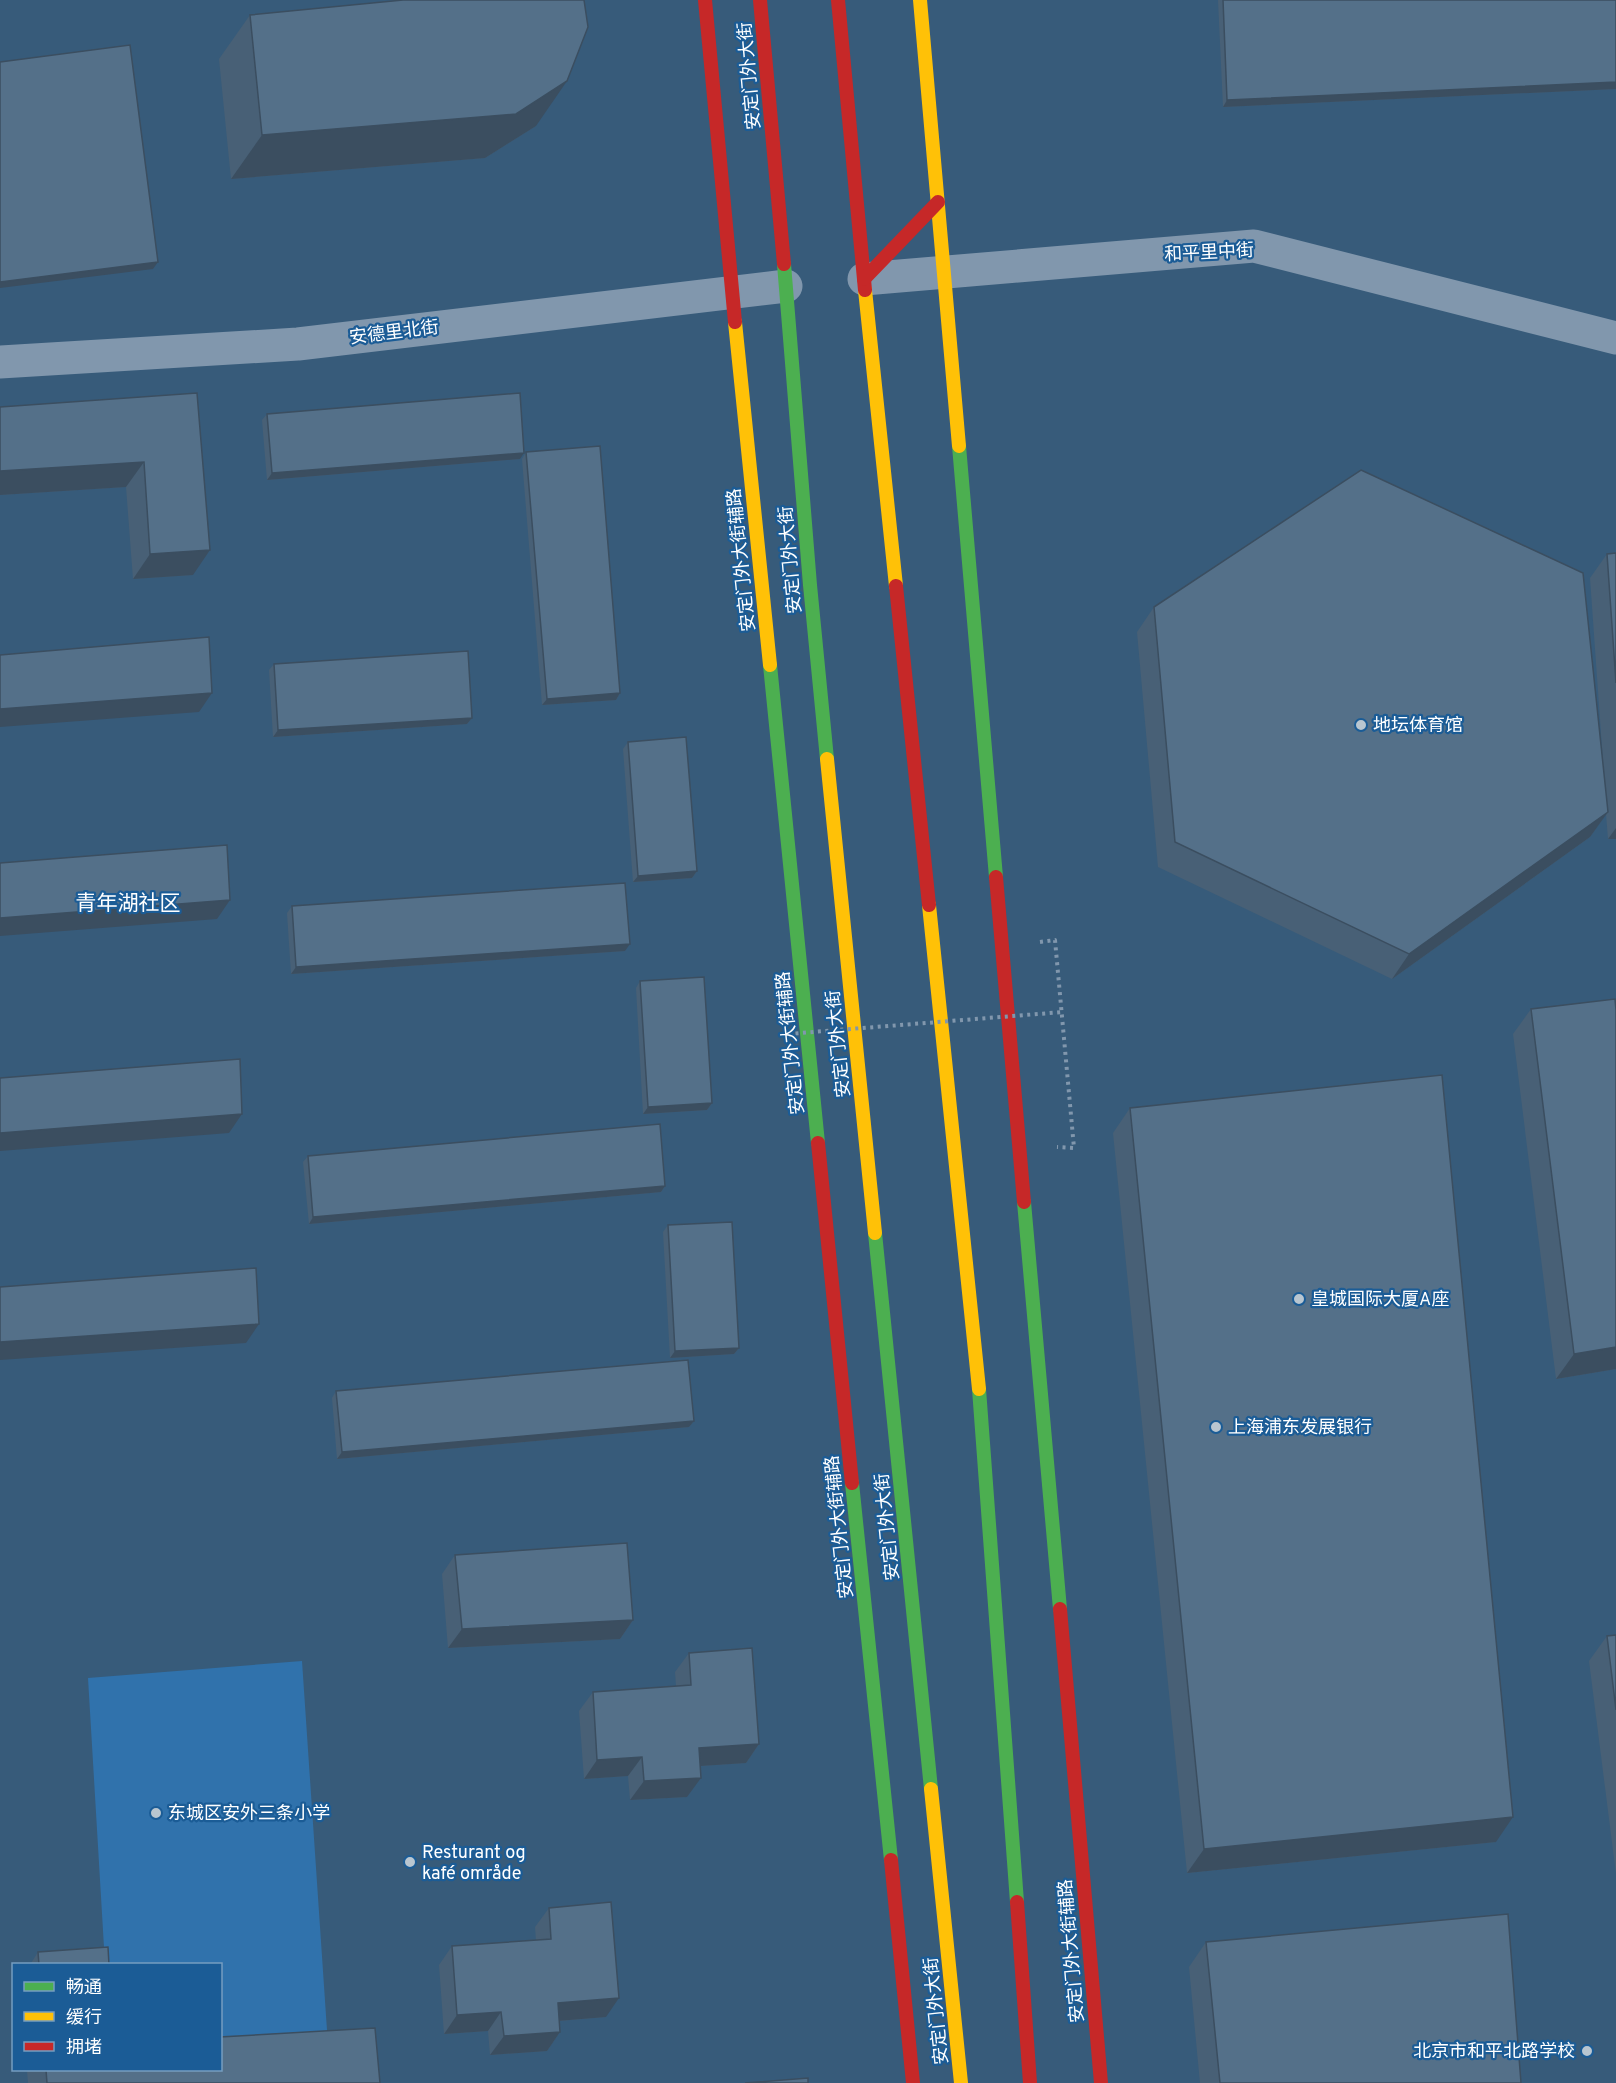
<svg xmlns="http://www.w3.org/2000/svg" width="1616" height="2083" viewBox="0 0 1616 2083" font-family="Overpass,'Noto Sans SC',sans-serif">
<rect width="100%" height="100%" fill="#375b7a"/>
<path fill="#3072ac" d="M302,1661L328,2045L221,2051L220,1964H105L88,1678Z"/>
<g fill="none" stroke-linecap="round" stroke-linejoin="round">
<path stroke="#8197ad" stroke-width="4" stroke-dasharray="3 4.5" stroke-linecap="butt" d="M1040,942L1055,940L1074,1148L1057,1147"/>
<g stroke="#8197ad" stroke-width="33">
<path d="M864,279L1254,246L1616,338"/>
<path d="M0,362L298,344L786,286"/>
</g>
<g stroke="#4caf50" stroke-width="14">
<path d="M784,264L810,585L827,759"/>
<path d="M959,446L996,877"/>
<path d="M770,665L818,1143"/>
<path d="M1024,1202L1060,1609"/>
<path d="M875,1233L931,1789"/>
<path d="M979,1389L1017,1902"/>
<path d="M852,1483L891,1860"/>
</g>
<g stroke="#ffc107" stroke-width="14">
<path d="M920,0L959,446"/>
<path d="M865,290L896,586"/>
<path d="M735,322L770,665"/>
<path d="M827,759L875,1233"/>
<path d="M929,905L979,1389"/>
<path d="M931,1789L961,2083"/>
</g>
<g stroke="#c62828" stroke-width="14">
<path d="M705,0L735,322"/>
<path d="M760,0L784,264"/>
<path d="M838,0L865,290"/>
<path d="M864,279L938,202"/>
<path d="M896,586L929,905"/>
<path d="M996,877L1024,1202"/>
<path d="M818,1143L852,1483"/>
<path d="M1060,1609L1101,2083"/>
<path d="M891,1860L913,2083"/>
<path d="M1017,1902L1030,2083"/>
</g>
<path stroke="#8197ad" stroke-width="4" stroke-dasharray="3 4.5" stroke-linecap="butt" d="M788,1034L1063,1012"/>
</g>
<g fill="#486076">
<path d="M1218,0H1616V89L1223,107Z"/>
<path d="M250,15L536,126L485,158L231,179L219,59Z"/>
<path d="M197,393L193,575L133,579L126,487L0,495V407Z"/>
<path d="M267,414L520,459L267,480L262,420Z"/>
<path d="M526,452L620,693L616,700L542,705L522,459Z"/>
<path d="M1616,553V839H1608L1606,814L1590,837L1392,979L1158,867L1137,632L1154,607L1603,762L1590,578L1607,554Z"/>
<path d="M274,664L472,718L467,724L273,737L269,670Z"/>
<path d="M628,742L697,871L692,878L633,882L623,749Z"/>
<path d="M292,906L625,951L291,974L287,913Z"/>
<path d="M640,981L712,1103L707,1110L643,1114L636,988Z"/>
<path d="M1531,1009L1616,1010V1369L1556,1379L1513,1034Z"/>
<path d="M1130,1108L1496,1842L1187,1873L1113,1133Z"/>
<path d="M308,1156L665,1186L661,1192L309,1224L303,1162Z"/>
<path d="M668,1225L739,1348L734,1354L670,1358L663,1232Z"/>
<path d="M336,1391L694,1421L689,1427L337,1459L332,1398Z"/>
<path d="M455,1555L633,1620L620,1639L448,1648L442,1574Z"/>
<path d="M1616,1635V1874L1589,1661L1607,1636Z"/>
<path d="M689,1653L759,1744L746,1763L700,1766L687,1797L630,1800L628,1776L584,1779L579,1711L593,1692L676,1686L675,1672Z"/>
<path d="M549,1908L606,2017L560,2021V2032L547,2051L490,2055L488,2031L444,2034L439,1965L452,1946L536,1941L535,1927Z"/>
<path d="M1206,1942L1521,2083H1200L1189,1967Z"/>
<path d="M38,1952L109,1965H30Z"/>
<path d="M27,2070H220L380,2083H28Z"/>
</g>
<g fill="#3b4e60">
<path d="M567,81L536,126L485,158L231,179L262,135Z"/>
<path d="M1616,82V89L1223,107L1227,100Z"/>
<path d="M158,262L153,269L0,288V282Z"/>
<path d="M524,453L520,459L267,480L272,473Z"/>
<path d="M144,462L126,487L0,495V471Z"/>
<path d="M210,550L193,575L133,579L150,554Z"/>
<path d="M212,693L199,712L0,727V709Z"/>
<path d="M620,693L616,700L542,705L547,699Z"/>
<path d="M472,718L467,724L273,737L278,730Z"/>
<path d="M1608,812L1590,837L1392,979L1409,954Z"/>
<path d="M1616,828V839H1608Z"/>
<path d="M697,871L692,878L633,882L638,876Z"/>
<path d="M230,900L217,919L0,936V918Z"/>
<path d="M630,944L625,951L291,974L296,967Z"/>
<path d="M712,1103L707,1110L643,1114L648,1107Z"/>
<path d="M242,1114L229,1133L0,1151V1133Z"/>
<path d="M665,1186L661,1192L309,1224L313,1217Z"/>
<path d="M259,1324L246,1343L0,1360V1342Z"/>
<path d="M1616,1347V1369L1556,1379L1574,1354Z"/>
<path d="M739,1348L734,1354L670,1358L675,1351Z"/>
<path d="M694,1421L689,1427L337,1459L342,1452Z"/>
<path d="M633,1620L620,1639L448,1648L462,1629Z"/>
<path d="M759,1744L746,1763L685,1767L699,1748Z"/>
<path d="M642,1757L628,1776L584,1779L597,1760Z"/>
<path d="M701,1778L687,1797L630,1800L644,1781Z"/>
<path d="M1513,1817L1496,1842L1187,1873L1204,1849Z"/>
<path d="M619,1998L606,2017L545,2022L558,2003Z"/>
<path d="M501,2012L488,2031L444,2034L457,2015Z"/>
<path d="M560,2032L547,2051L490,2055L504,2036Z"/>
</g>
<g fill="#547089" stroke="#3b4e60" stroke-width="1.5">
<path d="M403,0H584L588,27L567,81L516,114L262,135L250,15Z"/>
<path d="M1223,0H1616V82L1227,100Z"/>
<path d="M130,45L158,262L0,282V62Z"/>
<path d="M197,393L210,550L150,554L144,462L0,471V407Z"/>
<path d="M520,393L524,453L272,473L267,414Z"/>
<path d="M600,446L620,693L547,699L526,452Z"/>
<path d="M1361,470L1583,573L1608,812L1409,954L1175,842L1154,607Z"/>
<path d="M1616,553V683L1607,554Z"/>
<path d="M209,637L212,693L0,709V655Z"/>
<path d="M468,651L472,718L278,730L274,664Z"/>
<path d="M686,737L697,871L638,876L628,742Z"/>
<path d="M227,845L230,900L0,918V863Z"/>
<path d="M625,883L630,944L296,967L292,906Z"/>
<path d="M704,977L712,1103L648,1107L640,981Z"/>
<path d="M1615,999L1616,1010V1347L1574,1354L1531,1009Z"/>
<path d="M240,1059L242,1114L0,1133V1078Z"/>
<path d="M1442,1075L1513,1817L1204,1849L1130,1108Z"/>
<path d="M660,1124L665,1186L313,1217L308,1156Z"/>
<path d="M732,1222L739,1348L675,1351L668,1225Z"/>
<path d="M256,1268L259,1324L0,1342V1287Z"/>
<path d="M688,1360L694,1421L342,1452L336,1391Z"/>
<path d="M627,1543L633,1620L462,1629L455,1555Z"/>
<path d="M1616,1635V1710L1607,1636Z"/>
<path d="M752,1648L759,1744L699,1748L701,1778L644,1781L642,1757L597,1760L593,1692L691,1685L689,1653Z"/>
<path d="M611,1902L619,1998L558,2003L560,2032L504,2036L501,2012L457,2015L452,1946L551,1939L549,1908Z"/>
<path d="M1508,1914L1521,2083H1220L1206,1942Z"/>
<path d="M108,1947L109,1965H39L38,1952Z"/>
<path d="M375,2028L380,2083H47L46,2070H220V2037Z"/>
<path d="M808,2078V2083H745Z"/>
</g>
<g fill="#b9c6d0" stroke="#1b5c96" stroke-width="2">
<circle cx="1361" cy="725" r="6"/>
<circle cx="1299" cy="1299" r="6"/>
<circle cx="1216" cy="1427" r="6"/>
<circle cx="156" cy="1813" r="6"/>
<circle cx="410" cy="1862" r="6"/>
<circle cx="1587" cy="2051" r="6"/>
</g>
<g text-anchor="middle" stroke-width="4.5" stroke-linejoin="round" paint-order="stroke">
<g font-size="18" fill="#fff" stroke="#1b5c96">
<text transform="translate(749 76) rotate(-95)" y="6">安定门外大街</text>
<text transform="translate(1209 252) rotate(-3)" y="6">和平里中街</text>
<text transform="translate(394 332) rotate(-7)" y="6">安德里北街</text>
<text transform="translate(741 560) rotate(-96)" y="6">安定门外大街辅路</text>
<text transform="translate(790 560) rotate(-95)" y="6">安定门外大街</text>
<text transform="translate(790 1043) rotate(-96)" y="6">安定门外大街辅路</text>
<text transform="translate(838 1044) rotate(-96)" y="6">安定门外大街</text>
<text transform="translate(839 1527) rotate(-96)" y="6">安定门外大街辅路</text>
<text transform="translate(887 1527) rotate(-96)" y="6">安定门外大街</text>
<text transform="translate(1071 1951) rotate(-95)" y="6">安定门外大街辅路</text>
<text transform="translate(936 2011) rotate(-96)" y="6">安定门外大街</text>
</g>
<g font-size="18" fill="#fff" stroke="#1b5c96" text-anchor="start">
<text x="1373" y="731">地坛体育馆</text>
<text x="1311" y="1305">皇城国际大厦A座</text>
<text x="1228" y="1433">上海浦东发展银行</text>
<text x="168" y="1819">东城区安外三条小学</text>
<text x="422" y="1858">Resturant og<tspan x="422" dy="21">kafé område</tspan></text>
<text x="1575" y="2057" text-anchor="end">北京市和平北路学校</text>
</g>
<g font-size="21" fill="#fff" stroke="#1b5c96">
<text x="128" y="910">青年湖社区</text>
</g>
</g>
<rect x="12" y="1963" width="210" height="108" fill="#1b5c96" stroke="#769dc0" stroke-width="1.5"/>
<rect x="24" y="1982" width="30" height="9" fill="#4caf50" stroke="#769dc0" stroke-width="1.5"/>
<text x="66" y="1993" font-size="18" fill="#ffffff">畅通</text>
<rect x="24" y="2012" width="30" height="9" fill="#ffc107" stroke="#769dc0" stroke-width="1.5"/>
<text x="66" y="2023" font-size="18" fill="#ffffff">缓行</text>
<rect x="24" y="2042" width="30" height="9" fill="#c62828" stroke="#769dc0" stroke-width="1.5"/>
<text x="66" y="2053" font-size="18" fill="#ffffff">拥堵</text>
</svg>
